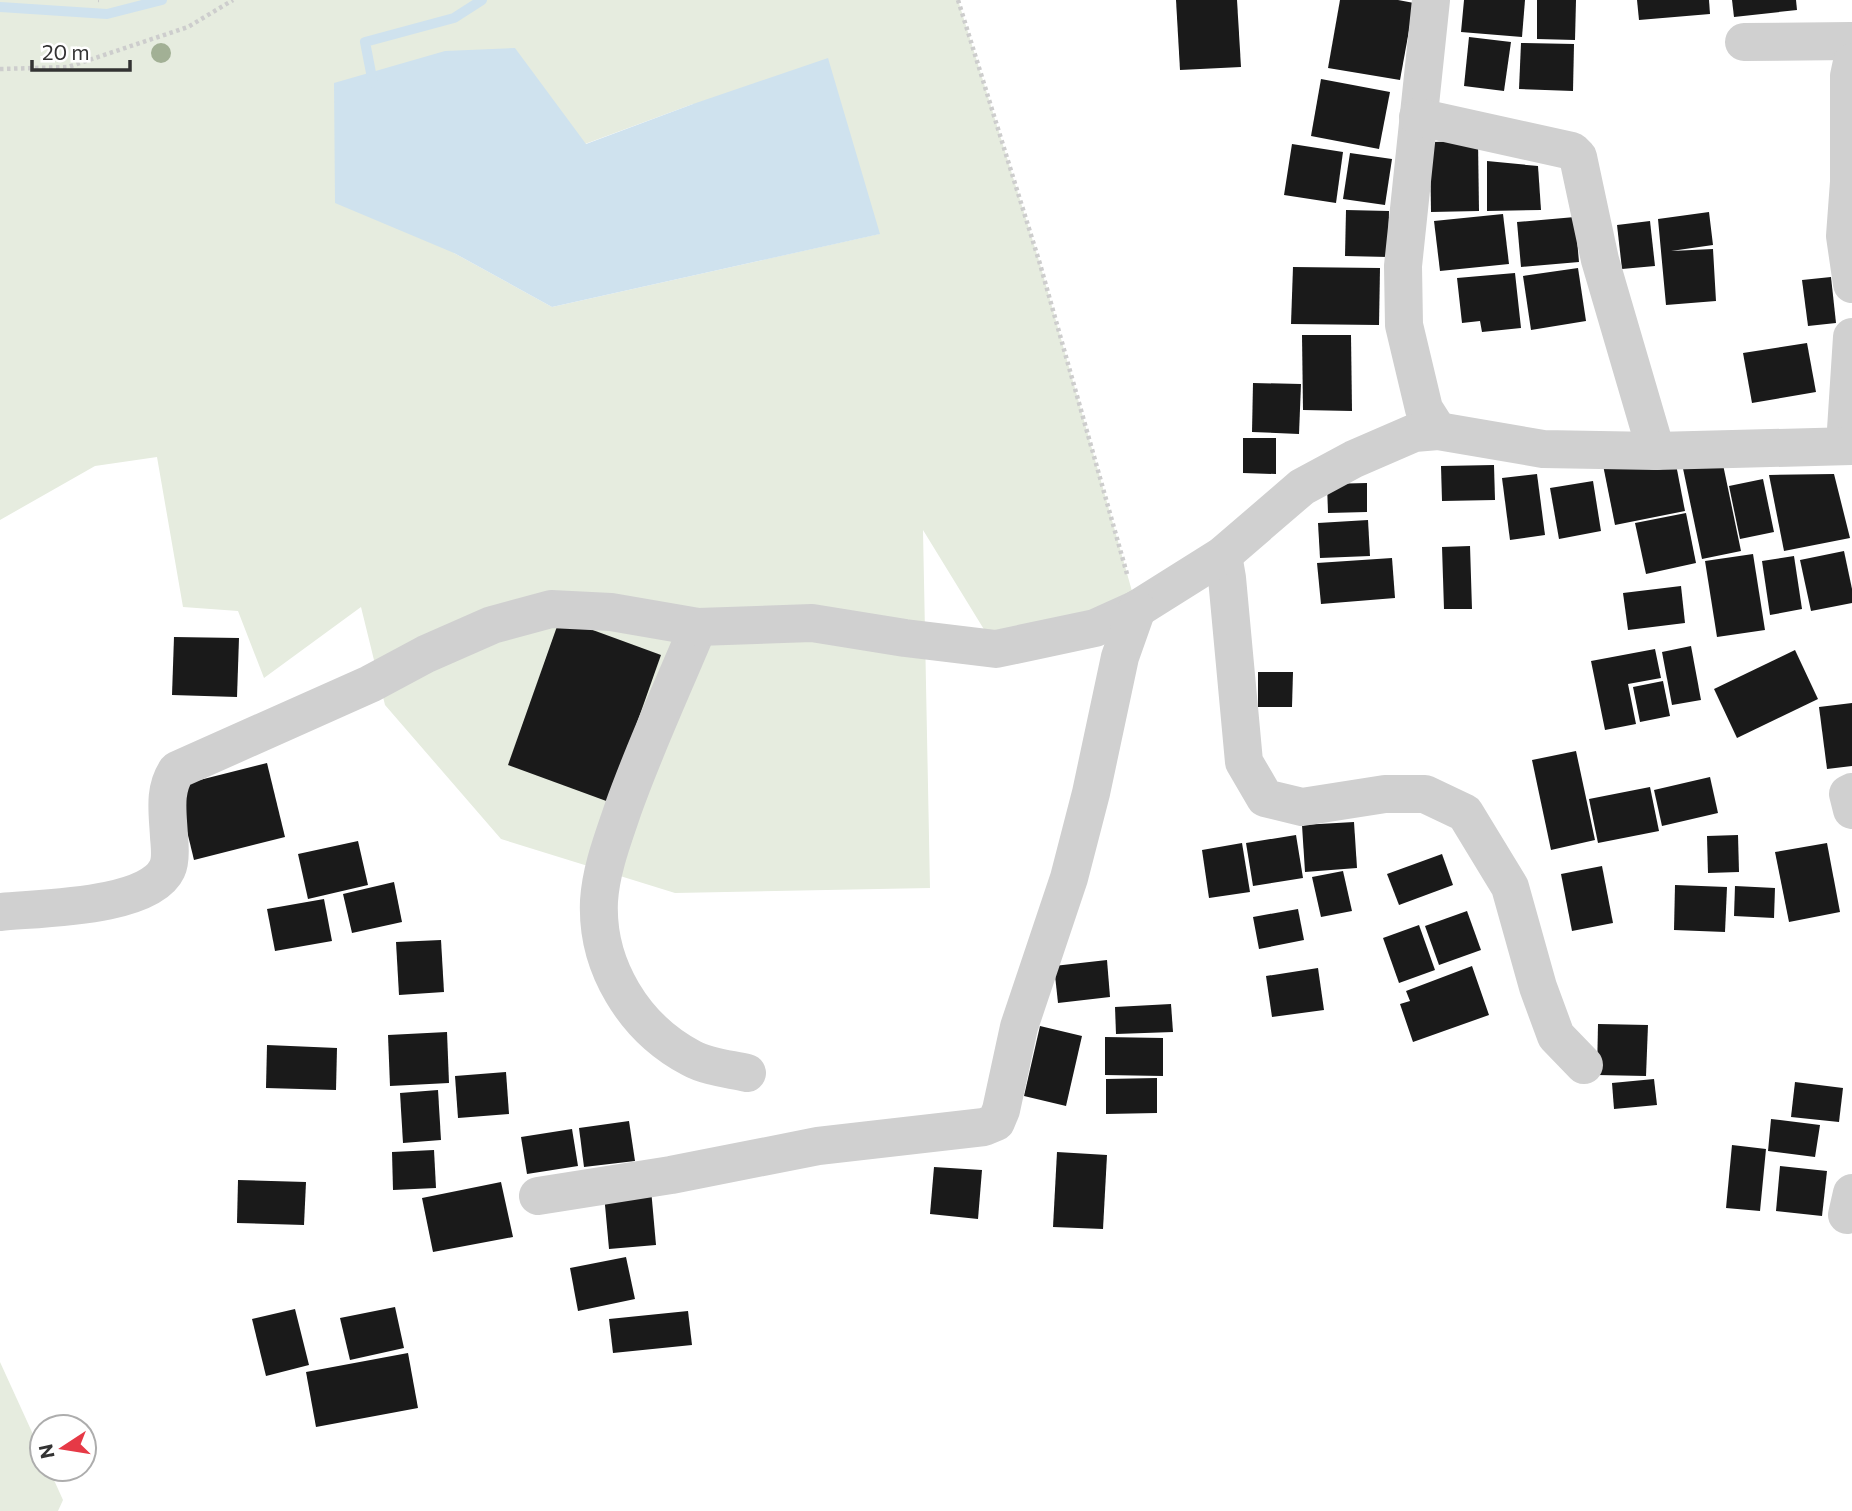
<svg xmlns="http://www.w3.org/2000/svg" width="1852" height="1511" viewBox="0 0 1852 1511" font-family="Commissioner,sans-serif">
<rect width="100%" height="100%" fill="#fff"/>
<g fill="#e6ecdf" fill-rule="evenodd">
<path d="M0,0H958L1040,264L1137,609L996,649L923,530L930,888L675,893L501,839L385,705L361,607L264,678L238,611L183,607L157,457L95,466L0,520ZM693,104L879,234L552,307L454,253L585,144Z"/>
<path d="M0,1362L42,1454V1469H49L63,1500L58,1511H0Z"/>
</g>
<path fill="#cfe2ee" d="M515,48L586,144L693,104L828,58L880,234L552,307L454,253L335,203L334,83L445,51Z"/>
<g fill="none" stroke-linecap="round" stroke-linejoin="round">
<g stroke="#cfe2ee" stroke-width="10">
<path d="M0,7L107,14L162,0"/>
<path d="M373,83L365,42L454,18L482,0"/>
</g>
</g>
<g fill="#1a1a1a">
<path d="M1176,0H1237L1241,67L1180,70Z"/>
<path d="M1340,0H1398L1414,3L1400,80L1328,68Z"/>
<path d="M1464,0H1525L1522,37L1461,32Z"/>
<path d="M1537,0H1576L1575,40L1537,39Z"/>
<path d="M1637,0H1709L1710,14L1639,20Z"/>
<path d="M1732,0H1796L1797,10L1734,17Z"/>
<path d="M1469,37L1511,42L1504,91L1464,86Z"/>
<path d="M1521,43L1574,44L1573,91L1519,89Z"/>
<path d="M1321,79L1390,92L1379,149L1311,136Z"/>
<path d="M1478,141L1479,211L1431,212L1430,142Z"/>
<path d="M1292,144L1343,152L1336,203L1284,195Z"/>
<path d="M1350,153L1392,159L1385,205L1343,199Z"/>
<path d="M1487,161L1538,166L1541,210L1487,211Z"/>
<path d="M1346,210L1389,211L1388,257L1345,256Z"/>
<path d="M1709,212L1713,245L1671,251L1713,249L1716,301L1666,305L1658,219Z"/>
<path d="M1503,214L1509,264L1440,271L1434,221Z"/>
<path d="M1575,217L1579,262L1521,267L1517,222Z"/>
<path d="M1650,221L1655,266L1622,269L1617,225Z"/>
<path d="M1293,267L1380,268L1379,325L1291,324Z"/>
<path d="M1578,268L1586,321L1531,330L1523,276Z"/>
<path d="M1515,273L1521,328L1482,332L1480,321L1462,323L1457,278Z"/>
<path d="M1831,277L1836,323L1808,326L1802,280Z"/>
<path d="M1302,335H1351L1352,411L1303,410Z"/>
<path d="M1807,343L1816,392L1752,403L1743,353Z"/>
<path d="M1253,383L1301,384L1299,434L1252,432Z"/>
<path d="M1243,438H1276V474L1243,473Z"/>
<path d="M1720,450L1741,551L1702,559L1681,459Z"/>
<path d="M1674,454L1685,511L1615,525L1603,465Z"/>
<path d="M1494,465L1495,500L1442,501L1441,466Z"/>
<path d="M1537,474L1545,535L1510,540L1502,478Z"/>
<path d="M1834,474L1850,538L1784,551L1769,475Z"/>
<path d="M1763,479L1774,532L1740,539L1729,486Z"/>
<path d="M1593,481L1601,531L1559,539L1550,488Z"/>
<path d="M1367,483V512L1328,513L1327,484Z"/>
<path d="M1686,513L1696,563L1646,574L1635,523Z"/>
<path d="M1368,520L1370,556L1320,558L1318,523Z"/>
<path d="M1470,546L1472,609H1444L1442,547Z"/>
<path d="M1844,551L1852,589V603L1811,611L1800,560Z"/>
<path d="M1753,554L1765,630L1717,637L1705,561Z"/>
<path d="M1794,556L1802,609L1770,615L1762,561Z"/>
<path d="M1392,558L1395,598L1321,604L1317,563Z"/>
<path d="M1681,586L1685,623L1628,630L1623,593Z"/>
<path d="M560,618L661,655L609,802L508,765Z"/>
<path d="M174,637L239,638L237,697L172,695Z"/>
<path d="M1691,646L1701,700L1672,705L1662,652Z"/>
<path d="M1655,649L1661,678L1628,684L1636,724L1605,730L1591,661Z"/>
<path d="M1795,650L1818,699L1737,738L1714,689Z"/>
<path d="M1258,672H1293L1292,707H1258Z"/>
<path d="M1663,681L1670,716L1640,722L1633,687Z"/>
<path d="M1852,703V766L1827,769L1819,707Z"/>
<path d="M1576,751L1595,840L1551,850L1532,760Z"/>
<path d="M267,763L285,837L194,860L176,786Z"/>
<path d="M1710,777L1718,813L1662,826L1654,790Z"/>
<path d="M1650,787L1659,831L1598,843L1589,799Z"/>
<path d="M1354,822L1357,868L1305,872L1302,825Z"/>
<path d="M1296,835L1303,878L1253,886L1246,843Z"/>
<path d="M1738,835L1739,872L1708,873L1707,836Z"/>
<path d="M358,841L368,885L308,899L298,854Z"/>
<path d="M1242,843L1250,892L1209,898L1202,850Z"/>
<path d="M1827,843L1840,912L1789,922L1775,852Z"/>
<path d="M1442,854L1453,885L1399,905L1387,874Z"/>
<path d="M1602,866L1613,923L1572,931L1561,874Z"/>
<path d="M1343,871L1352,911L1321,917L1312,877Z"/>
<path d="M394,882L402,922L352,933L343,894Z"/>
<path d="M1675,885L1727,887L1725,932L1674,930Z"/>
<path d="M1735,886L1775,888L1774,918L1734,916Z"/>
<path d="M324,899L332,941L275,951L267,909Z"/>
<path d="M1298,909L1304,940L1259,949L1253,917Z"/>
<path d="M1467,911L1481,950L1439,965L1425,926Z"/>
<path d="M1419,925L1435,970L1399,983L1383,938Z"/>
<path d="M441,940L444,992L399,995L396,942Z"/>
<path d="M1107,960L1110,997L1058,1003L1054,966Z"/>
<path d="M1472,966L1489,1015L1413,1042L1400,1004L1410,1001L1406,991Z"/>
<path d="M1318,968L1324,1010L1272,1017L1266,976Z"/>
<path d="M1171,1004L1173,1032L1116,1034L1115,1007Z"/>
<path d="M1598,1024L1648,1025L1646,1076L1597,1075Z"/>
<path d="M1040,1026L1082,1036L1066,1106L1024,1096Z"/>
<path d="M447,1032L449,1083L390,1086L388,1035Z"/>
<path d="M1105,1037L1163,1038V1076L1105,1075Z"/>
<path d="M267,1045L337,1048L336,1090L266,1088Z"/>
<path d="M506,1072L509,1114L458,1118L455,1076Z"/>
<path d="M1157,1078V1113L1106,1114V1079Z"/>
<path d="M1654,1079L1657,1105L1614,1109L1612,1083Z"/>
<path d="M1795,1082L1843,1088L1839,1122L1791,1117Z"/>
<path d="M438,1090L441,1140L403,1143L400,1093Z"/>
<path d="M1771,1119L1820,1125L1815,1157L1768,1151Z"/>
<path d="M629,1121L635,1161L584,1167L579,1128Z"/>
<path d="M572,1129L578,1166L527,1174L521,1137Z"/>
<path d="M1732,1145L1766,1149L1760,1211L1726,1208Z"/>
<path d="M434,1150L436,1188L393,1190L392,1152Z"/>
<path d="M1057,1152L1107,1155L1103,1229L1053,1227Z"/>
<path d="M1780,1166L1827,1171L1822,1216L1776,1211Z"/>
<path d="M934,1167L982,1170L978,1219L930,1214Z"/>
<path d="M238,1180L306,1182L304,1225L237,1223Z"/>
<path d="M501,1182L513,1237L433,1252L422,1198Z"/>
<path d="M651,1189L656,1245L609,1249L604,1194Z"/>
<path d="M626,1257L635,1299L578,1311L570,1268Z"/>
<path d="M395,1307L404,1348L350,1360L340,1318Z"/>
<path d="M295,1309L309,1365L266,1376L252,1319Z"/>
<path d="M688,1311L692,1345L613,1353L609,1319Z"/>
<path d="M408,1353L418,1408L316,1427L306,1372Z"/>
</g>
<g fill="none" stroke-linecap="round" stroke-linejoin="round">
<g stroke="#cdcdcd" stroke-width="4.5" stroke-dasharray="3.5 3.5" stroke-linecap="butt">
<path d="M98,0H99"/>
<path d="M958,0L1040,264L1127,574"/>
<path d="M0,69L68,67L188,27L233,0"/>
</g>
<g stroke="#d0d0d0" stroke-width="38">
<path d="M1431,0L1403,266L1404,325L1424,409L1438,431"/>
<path d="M1744,42L1852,41"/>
<path d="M1852,62L1849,76V182L1845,236L1852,284"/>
<path d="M1418,117L1572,151L1578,157L1600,260L1656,451"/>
<path d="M1845,445L1852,337"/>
<path d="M1223,555L1227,578L1244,762L1265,798L1302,807L1385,794H1425L1465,813L1510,887L1538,987L1556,1036L1584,1065"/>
<path d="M698,627C673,687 645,747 623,809C613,839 601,869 599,901C596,966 634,1028 691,1058C707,1067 730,1069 747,1073"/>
<path d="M1852,792L1848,794L1852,810"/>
<path d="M0,912C38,908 149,908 167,869C171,861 170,847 169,837C168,814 163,790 177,770L370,684L426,654L492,625L551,609L611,612L698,627L812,623L905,638L996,649L1095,628L1137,609L1223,555L1302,487L1354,459L1414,433L1438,431L1543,449L1656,451L1852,446"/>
<path d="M538,1196L671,1175L818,1146L984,1127L996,1122L1001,1110L1019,1027L1069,878L1091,793L1120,657L1137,609"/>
<path d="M1847,1215L1852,1193"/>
</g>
</g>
<circle fill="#a2b095" cx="161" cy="53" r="10"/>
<g transform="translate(63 1448) rotate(258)"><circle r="33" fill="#ffffff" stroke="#adadad" stroke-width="2"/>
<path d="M0-5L12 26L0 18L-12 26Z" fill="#e63946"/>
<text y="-10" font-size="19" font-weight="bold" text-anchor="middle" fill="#333333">N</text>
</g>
<path d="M32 60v10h98v-10" fill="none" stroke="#333333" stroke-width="3.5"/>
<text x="42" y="60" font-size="21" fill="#333333" stroke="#ffffff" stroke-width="5" paint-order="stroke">20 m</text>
</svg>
